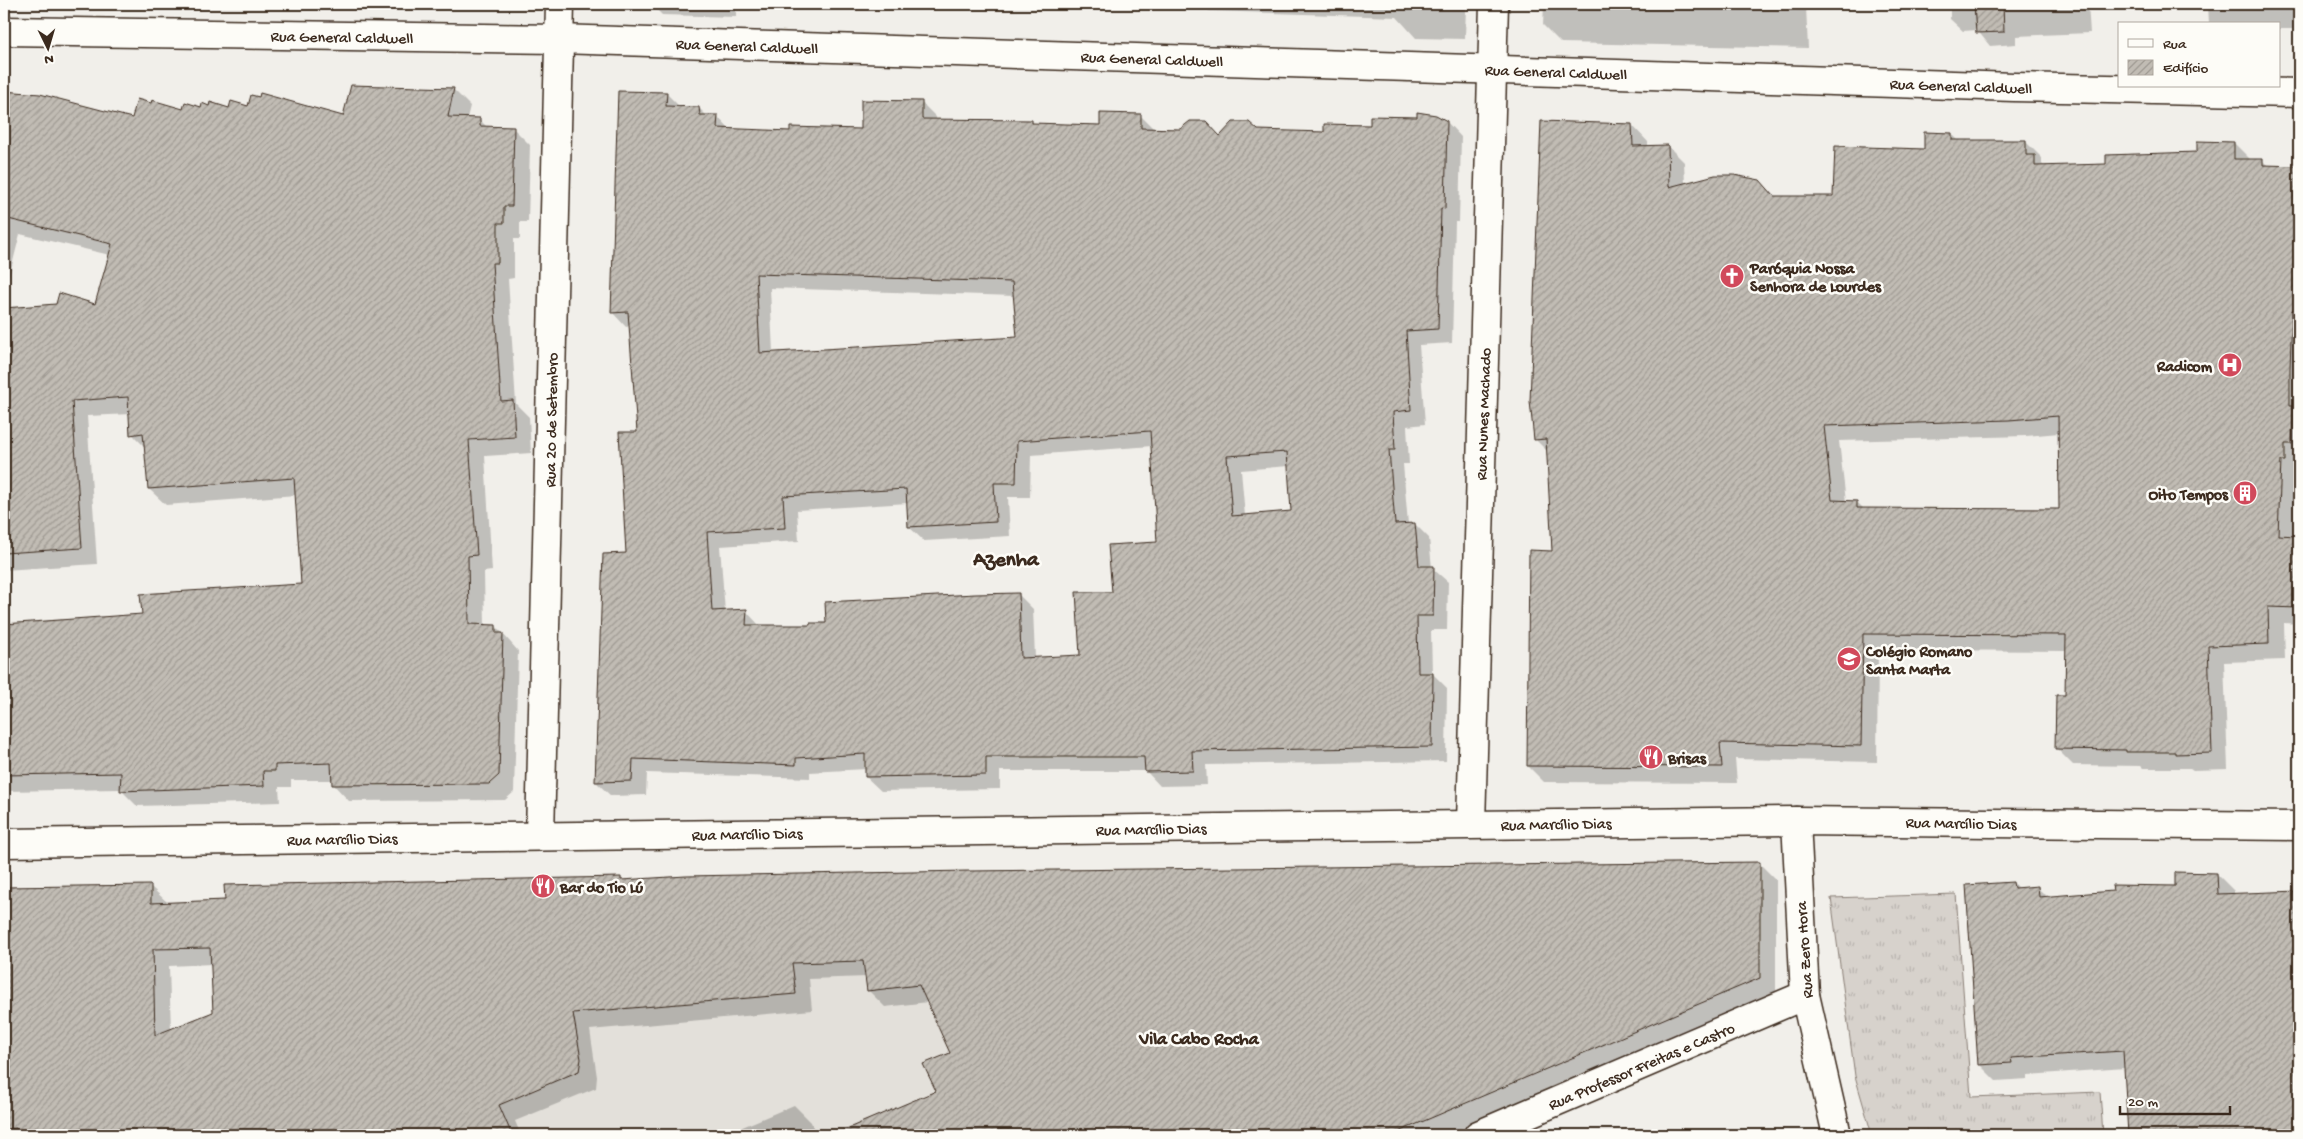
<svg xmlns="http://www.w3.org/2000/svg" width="2303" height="1139" viewBox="0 0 2303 1139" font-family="'Gochi Hand',sans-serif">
<defs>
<pattern id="grass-tufts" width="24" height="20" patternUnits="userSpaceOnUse" patternTransform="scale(1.25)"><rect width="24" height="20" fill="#d7d2cc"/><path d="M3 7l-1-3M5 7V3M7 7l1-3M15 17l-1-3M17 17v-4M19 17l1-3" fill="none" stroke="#b9b4af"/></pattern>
<pattern id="building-hatch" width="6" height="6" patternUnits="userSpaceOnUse" patternTransform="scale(1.25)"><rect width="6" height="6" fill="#c1bcb4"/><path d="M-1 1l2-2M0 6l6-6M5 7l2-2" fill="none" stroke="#9e9992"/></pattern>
</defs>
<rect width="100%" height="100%" fill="#f1efea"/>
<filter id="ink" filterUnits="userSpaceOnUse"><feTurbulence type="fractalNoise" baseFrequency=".02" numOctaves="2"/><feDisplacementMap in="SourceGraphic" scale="10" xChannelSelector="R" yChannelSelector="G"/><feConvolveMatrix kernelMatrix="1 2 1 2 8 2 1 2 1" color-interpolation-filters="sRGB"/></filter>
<g filter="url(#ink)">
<g fill="#e3e0da">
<path d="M1034,4H1189V9Z"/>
<path d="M944,872L1028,1038L1071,1135H370L409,1120L376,1044L793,958L787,874Z"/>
</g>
<path fill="url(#grass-tufts)" stroke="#897e75" d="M1956,894L1971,1097L2100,1092L2103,1135H1872L1855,1076L1831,898Z"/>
<g fill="#0003" fill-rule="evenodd">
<path d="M651,4H736V17L662,15Z"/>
<path d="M791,4H872V5Z"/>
<path d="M1202,4H1466L1465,39L1416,38L1397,17L1209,11Z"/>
<path d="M1544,4H1865L1806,7L1808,48L1561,43L1543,25Z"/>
<path d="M1950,4H2088L2090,33L2016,36V44L1990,46L1977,30L1963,31L1950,19Z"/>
<path d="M2208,4H2299V29H2279V24H2209Z"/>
<path d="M453,89L470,106L467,118L479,119L488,128L514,129L530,145L528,222H520V239H514V278L508,279L516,404L529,417L531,453L485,456L492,571L484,572L485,626H496L518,651L514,792L505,800L349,801L333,784V780H291V787H279L280,802L137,806L120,789L4,791V625L143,615L302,585L296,495L166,505L149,489L146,448L132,434L131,414L87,416L97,564L4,570V92L40,95L133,119L210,107L230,109L249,108L344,118ZM20,234L110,255L95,305L8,309L6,289Z"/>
<path d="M666,93L681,108H699L707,116H717L730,130L791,132L863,131L921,102L936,117V121H1032L1035,125L1101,126L1141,116L1155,130L1220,137L1258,131L1325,133L1371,127L1447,122L1461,137L1459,222H1455L1452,343L1419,345L1425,424L1407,426L1409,464H1403L1408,524H1415L1429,538L1432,568L1448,582L1447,630H1431L1432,673L1447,688L1446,761L1206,765L1207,785L1160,786L1146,771H1000V789L881,791L866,777V769L810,772V778L647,773L646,795L611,796L596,782L627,554L638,433L630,326L626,327L612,312ZM770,288L1015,296L1019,338L773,353ZM1152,446L1159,543L1113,593L1081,656L1035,658L1033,609L1019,595L812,626H760L746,611L725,612L720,546L799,541L797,510L908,503L909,527L924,541L1010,536L1008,497H1030L1031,455ZM1289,466L1293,512L1245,516L1241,470Z"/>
<path d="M1632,125L1648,142V147L1668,146L1684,162L1685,184L1760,181L1776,197L1834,198L1925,151L1952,134L1959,141L2026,142L2042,158V164L2045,167L2107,165L2199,153L2234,143L2250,159L2262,160L2268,166L2299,167V477H2297L2294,537L2299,540V624L2284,623L2285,660L2224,662L2228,769L2193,770L2190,768H2143L2141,766L2073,765L2056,748L2066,696L2067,651L1878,650L1877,762L1735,759L1737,783L1544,782L1528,766L1554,552L1548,452L1535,439ZM2059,433L2061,510L1864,509L1857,502H1846L1839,441L2026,436Z"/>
<path d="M1759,863L1776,880V994L1447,1135H835L938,1091L952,1053L928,1002L885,1007L868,990L867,977L809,979L812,1010L590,1030L597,1077L596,1088L515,1121L521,1135H4V889L150,886L168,903L621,878L623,881ZM212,964L214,1013L171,1031L169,966Z"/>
<path d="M2217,874L2234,891V895L2299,893V1135H2129L2125,1068L2028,1075V1079L1996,1081L1979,1064L2013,883L2019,889L2038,888L2048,898L2176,887Z"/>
<path d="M794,1105L811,1122L816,1135H706L728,1126L733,1131Z"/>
</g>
<g fill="url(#building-hatch)" stroke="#3b2a1e" fill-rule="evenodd">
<path d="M1974,4H2003L2004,32L1976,33Z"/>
<path d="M351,85L454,88L448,117L480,118V126L514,127L512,206H504V223H498V263H492L501,401L513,400L515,437L469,440L477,555L468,556L469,624L496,625V633H503L499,775L489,784L332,785L331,763L275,765V771H263L264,786L120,791L121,773L4,775V624L142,614L140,594L301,584L294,478L148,489L143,433L130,435L128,397L72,401L82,548L4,553V308L56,304L59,293L95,304L112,244L4,218V91L40,94L132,118L137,99L151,103L152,100L183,109L185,102L201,107L202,103L209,106L210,102L229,108L231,101L248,106L251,95L259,97L260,93L343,116Z"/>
<path d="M618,91L667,92L666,106L699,107L700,115H718L717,128L790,131V127L861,129V100L922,101V119L1032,120V123L1100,125V113L1141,114V128L1180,129L1190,121H1206L1220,136L1233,122H1249L1258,130L1324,132V124L1370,125V116L1417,117V112L1436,115L1447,121L1445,209L1441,208L1438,329L1406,331L1411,410L1393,412L1395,450H1389L1395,524L1415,523L1419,566H1434L1433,616H1417L1418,673H1433L1432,747L1192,751L1193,771L1145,772L1144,757H986V775L865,777V754L796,758V765L633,759L632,781L595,782L603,554L626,553L619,432H637L628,312L611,313ZM756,274L1012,282L1017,337L760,353ZM1150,431L1157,542L1108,545L1112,592H1076L1080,655L1021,658L1019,593L975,594L825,602L826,623H810V625H746L747,609L712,611L707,532L785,528L783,496L906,489L908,527L996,522L994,483H1016L1017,441ZM1287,452L1291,511L1232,516L1227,456Z"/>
<path d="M1541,121L1632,124L1633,146L1668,145L1669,187L1715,175H1734L1760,180L1774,196H1833L1835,146L1924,149V132L1952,133V140H2026V155H2035V166L2106,164V155L2197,152V141L2234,142V159H2263V165L2299,166V310H2292L2290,369V405H2293L2292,444H2285V461H2281L2278,535L2297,536L2299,608L2268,607L2269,644L2208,646L2212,753L2175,754V752H2126V750L2055,749L2056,695H2065L2066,635L1863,634L1861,746L1720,743L1722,767L1527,766L1529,550L1552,551L1546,439L1534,440L1530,401ZM2058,416L2059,509L1857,508V501L1832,500L1824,426L2009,420Z"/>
<path d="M1760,862V978L1391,1135H832L936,1091L923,1064L950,1053L919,985L867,991L863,961L792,963L796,994L573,1013L581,1059L579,1071L499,1105L512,1135H16V1128L4,1130V887L151,885V903L225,900L224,885L621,877V880L686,876L969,871ZM210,948L213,1012L155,1035L153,949Z"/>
<path d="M2175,872L2217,873L2218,894L2299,891V1135H2128L2123,1051L2011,1058L2012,1063L1978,1065L1966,885L2013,882L2014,888L2038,886L2039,897L2113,891L2112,885L2175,886Z"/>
</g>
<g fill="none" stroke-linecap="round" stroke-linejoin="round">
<defs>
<g id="minor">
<path d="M1796,821L1805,995L1837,1135"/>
<path d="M1471,824L1494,4"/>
<path d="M540,836L560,4"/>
<path d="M4,843L1796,821L2299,826"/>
<path d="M1478,1135L1805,995"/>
</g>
<path id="tertiary" d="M4,31L559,39L2014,87L2299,93"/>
</defs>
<use href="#minor" stroke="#3b2a1e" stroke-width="31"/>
<use href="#tertiary" stroke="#3b2a1e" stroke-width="31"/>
<use href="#minor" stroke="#fdfcf7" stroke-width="28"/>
<use href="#tertiary" stroke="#fdfcf7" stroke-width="28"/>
</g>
</g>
<defs>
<symbol id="church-disc" viewBox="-11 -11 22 22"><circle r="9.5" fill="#d1495b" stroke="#fdfcf7"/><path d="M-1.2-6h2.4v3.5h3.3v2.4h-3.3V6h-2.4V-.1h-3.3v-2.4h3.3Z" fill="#fff"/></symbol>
<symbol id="hospital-disc" viewBox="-11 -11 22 22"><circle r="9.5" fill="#d1495b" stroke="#fdfcf7"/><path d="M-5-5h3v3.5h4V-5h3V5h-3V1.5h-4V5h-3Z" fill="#fff"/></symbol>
<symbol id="building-disc" viewBox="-11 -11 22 22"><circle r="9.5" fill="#d1495b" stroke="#fdfcf7"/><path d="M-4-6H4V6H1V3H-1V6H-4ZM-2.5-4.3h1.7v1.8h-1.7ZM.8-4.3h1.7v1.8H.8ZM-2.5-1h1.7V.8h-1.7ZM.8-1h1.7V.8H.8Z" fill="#fff"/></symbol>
<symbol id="school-disc" viewBox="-11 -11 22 22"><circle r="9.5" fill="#d1495b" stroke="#fdfcf7"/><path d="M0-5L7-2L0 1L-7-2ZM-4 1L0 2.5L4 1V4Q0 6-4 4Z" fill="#fff"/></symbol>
<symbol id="restaurant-disc" viewBox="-11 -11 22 22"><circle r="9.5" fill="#d1495b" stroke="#fdfcf7"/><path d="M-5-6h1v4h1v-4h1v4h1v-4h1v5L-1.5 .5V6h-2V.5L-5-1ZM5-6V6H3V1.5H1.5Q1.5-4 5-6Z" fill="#fff"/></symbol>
</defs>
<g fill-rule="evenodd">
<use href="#church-disc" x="1718" y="262" width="28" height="28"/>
<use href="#hospital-disc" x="2216" y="351" width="28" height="28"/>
<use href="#building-disc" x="2231" y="479" width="28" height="28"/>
<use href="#school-disc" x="1835" y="645" width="28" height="28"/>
<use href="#restaurant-disc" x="1637" y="743" width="28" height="28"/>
<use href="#restaurant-disc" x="529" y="872" width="28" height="28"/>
</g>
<g text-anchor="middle" stroke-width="5" stroke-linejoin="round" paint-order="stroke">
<g font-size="16" fill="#3b2a1e" stroke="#fdfcf7">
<text transform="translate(342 36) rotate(1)" y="6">Rua General Caldwell</text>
<text transform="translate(747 45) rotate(2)" y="6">Rua General Caldwell</text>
<text transform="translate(1152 58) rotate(2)" y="6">Rua General Caldwell</text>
<text transform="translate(1556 71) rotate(2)" y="6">Rua General Caldwell</text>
<text transform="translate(1961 85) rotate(2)" y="6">Rua General Caldwell</text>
<text transform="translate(1482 414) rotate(-88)" y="6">Rua Nunes Machado</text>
<text transform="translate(550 420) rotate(-89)" y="6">Rua 20 de Setembro</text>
<text transform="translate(1961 822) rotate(1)" y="6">Rua Marcílio Dias</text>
<text transform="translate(1556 823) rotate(-1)" y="6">Rua Marcílio Dias</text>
<text transform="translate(1151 828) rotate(-1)" y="6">Rua Marcílio Dias</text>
<text transform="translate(747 833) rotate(-1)" y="6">Rua Marcílio Dias</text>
<text transform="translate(342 838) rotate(-1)" y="6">Rua Marcílio Dias</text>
<text transform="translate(1803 950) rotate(-94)" y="6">Rua Zero Hora</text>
<text transform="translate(1641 1065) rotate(-23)" y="6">Rua Professor Freitas e Castro</text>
</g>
<g font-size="16" font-weight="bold" fill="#3b2a1e" stroke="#fdfcf7" text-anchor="start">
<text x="1750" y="273">Paróquia Nossa<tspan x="1750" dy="18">Senhora de Lourdes</tspan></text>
<text x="2212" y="371" text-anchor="end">Radicom</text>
<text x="2228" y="499" text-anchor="end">Oito Tempos</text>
<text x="1866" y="656">Colégio Romano<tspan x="1866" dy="18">Santa Marta</tspan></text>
<text x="1668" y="763">Brisas</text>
<text x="560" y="892">Bar do Tio Lú</text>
</g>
<g font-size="18" font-weight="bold" fill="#3b2a1e" stroke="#fdfcf7">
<text x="1199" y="1044">Vila Cabo Rocha</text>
</g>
<g font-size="21" font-weight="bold" fill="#3b2a1e" stroke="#fdfcf7">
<text x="1006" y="565">Azenha</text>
</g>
</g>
<rect width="2303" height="1139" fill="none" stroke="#fdfcf7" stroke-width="20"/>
<rect x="10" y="10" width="2283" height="1119" fill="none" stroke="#3b2a1e" stroke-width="2" filter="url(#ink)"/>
<rect x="2118" y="22" width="162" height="65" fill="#fdfcf7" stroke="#afa8a0"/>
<rect x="2128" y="39" width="25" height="8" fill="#fdfcf7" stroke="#afa8a0"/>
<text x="2163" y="48" font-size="15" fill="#3b2a1e">Rua</text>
<rect x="2128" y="60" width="25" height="15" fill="url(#building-hatch)" stroke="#afa8a0"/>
<text x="2163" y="72" font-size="15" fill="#3b2a1e">Edifício</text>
<g transform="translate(48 48) rotate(175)" stroke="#fdfcf7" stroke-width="4" paint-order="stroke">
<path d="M0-4L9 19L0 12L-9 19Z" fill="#3b2a1e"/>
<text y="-8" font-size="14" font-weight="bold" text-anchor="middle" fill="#3b2a1e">N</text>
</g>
<path d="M2120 1106v8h110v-8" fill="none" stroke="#3b2a1e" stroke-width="2.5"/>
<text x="2128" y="1106" font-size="15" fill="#3b2a1e" stroke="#fdfcf7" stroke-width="4" paint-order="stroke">20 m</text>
</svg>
